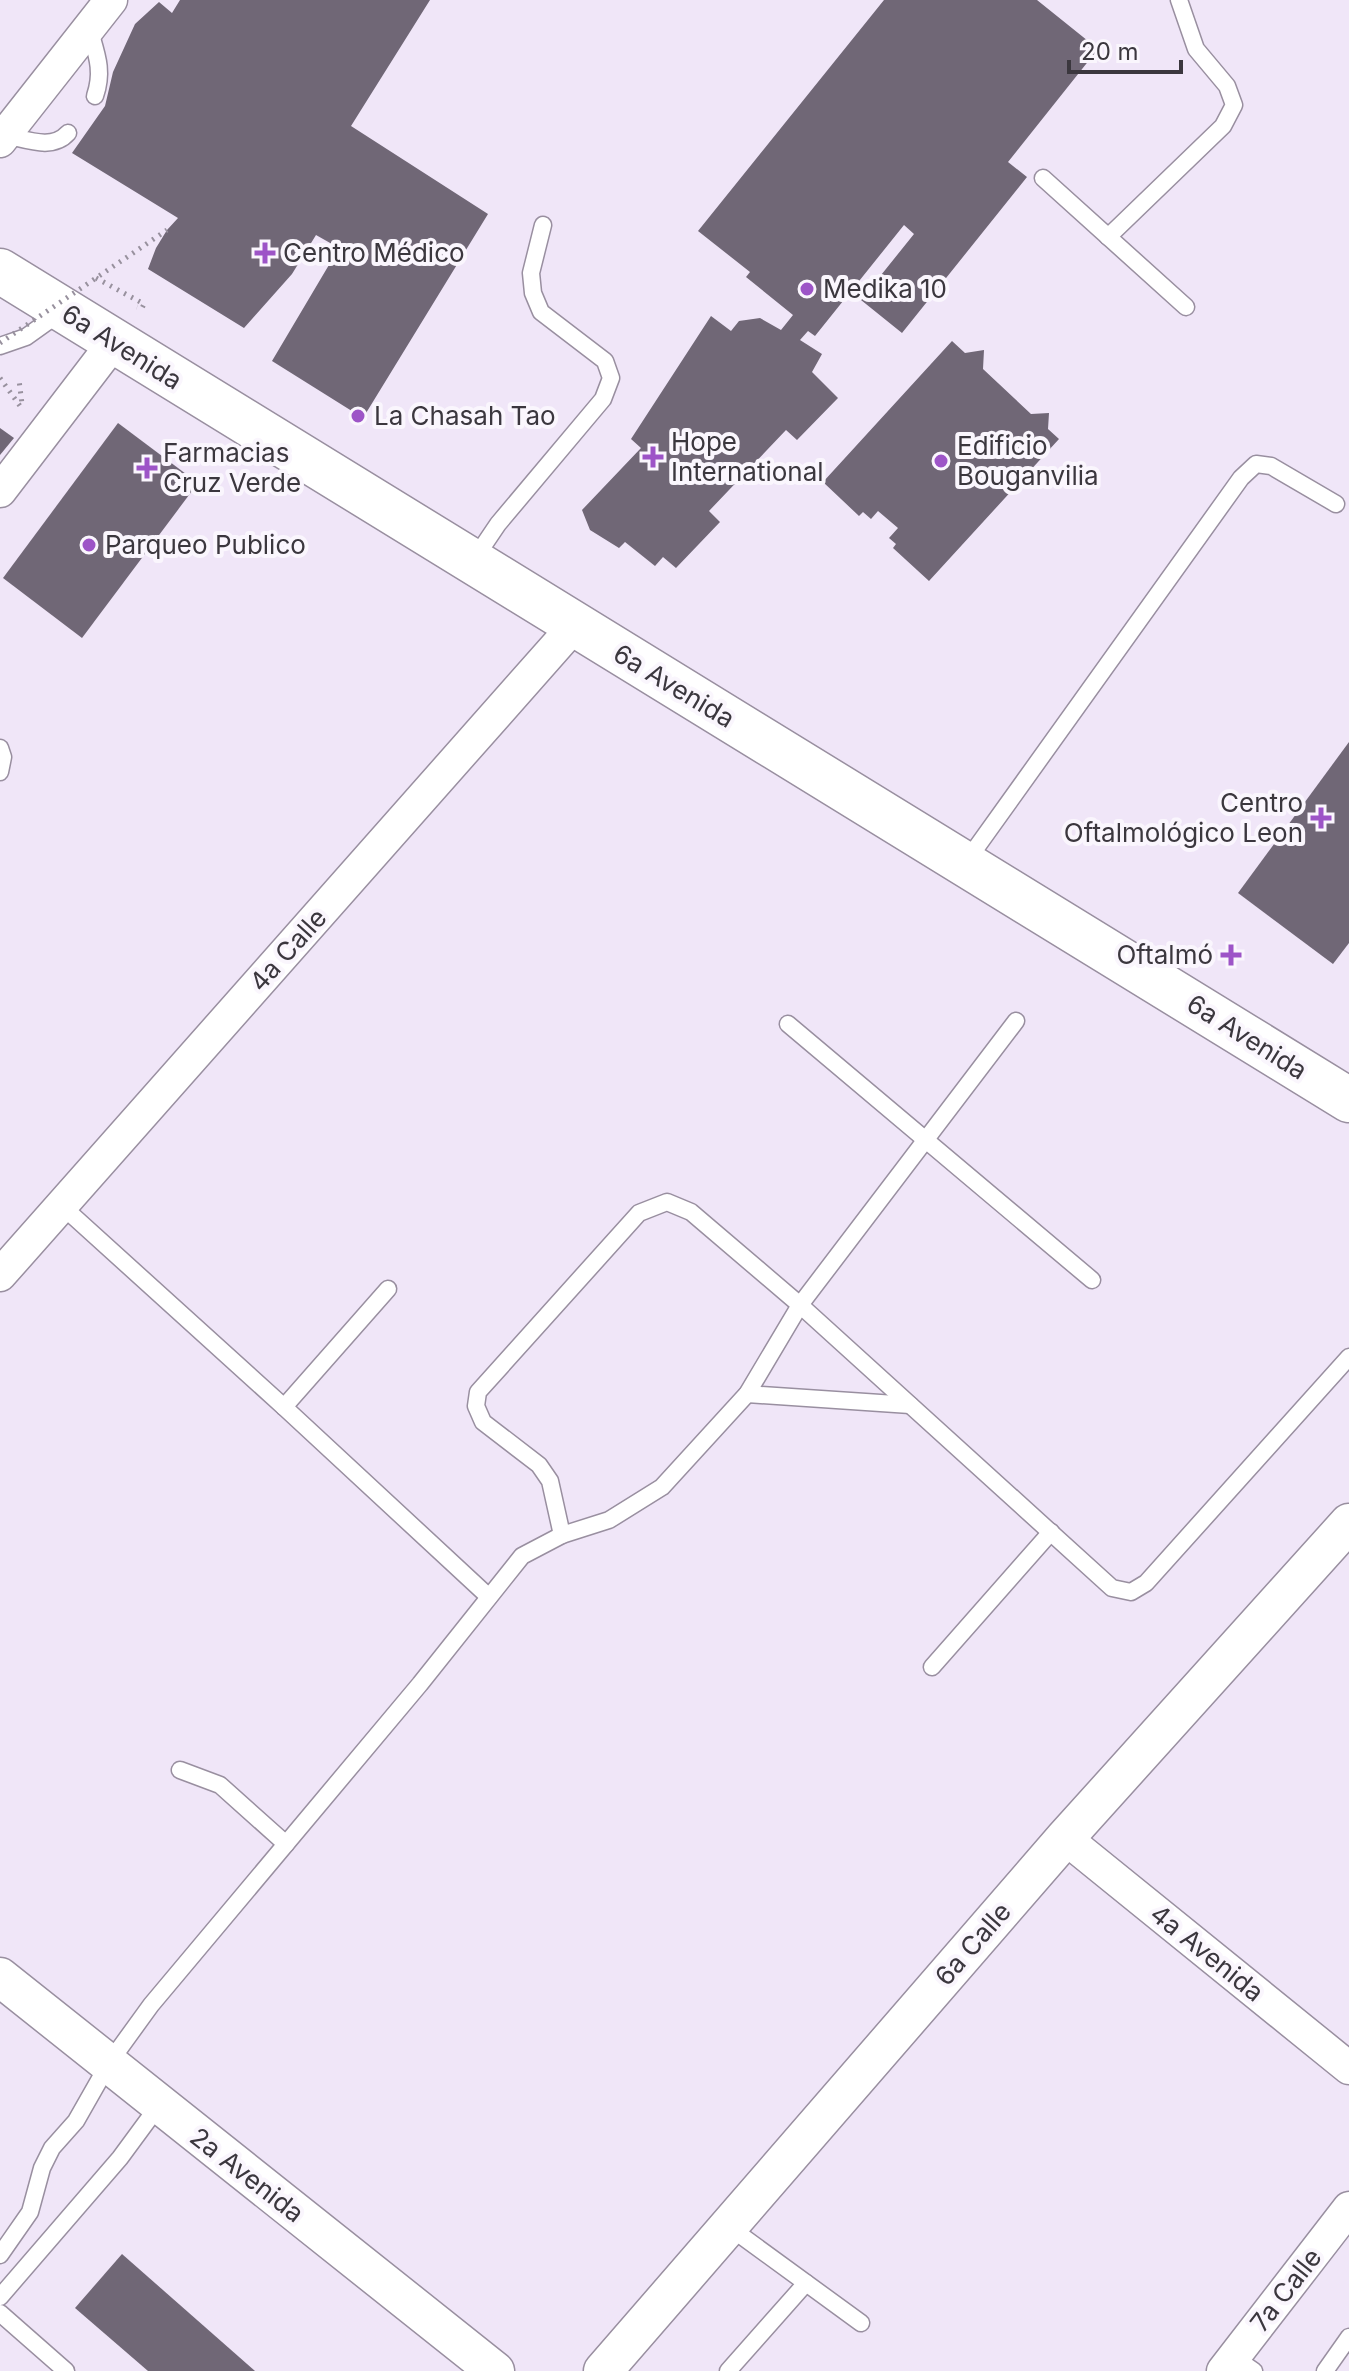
<svg xmlns="http://www.w3.org/2000/svg" width="1349" height="2371" viewBox="0 0 1349 2371" font-family="Inter,sans-serif">
<rect width="100%" height="100%" fill="#f0e6f8"/>
<g fill="#706776">
<path d="M180,0H430L351,126L488,214L363,418L272,361L339,248L316,235L292,274L244,328L148,269L156,248L167,230L178,218L72,153L105,106L113,72L135,24L159,2L172,13Z"/>
<path d="M884,0H1037L1098,49L1008,162L1027,177L902,333L861,300L914,234L904,225L815,336L808,331L800,340L822,354L812,372L838,398L797,440L786,430L709,511L720,522L676,568L663,557L655,566L625,542L619,548L590,530L582,510L641,448L631,439L711,316L731,331L739,321L760,318L781,330L793,315L746,277L750,272L698,231Z"/>
<path d="M952,341L965,353L984,350L983,369L1031,414L1049,413L1048,429L1059,439L929,581L893,548L896,544L889,538L898,528L878,511L871,519L863,512L859,516L823,482Z"/>
<path d="M118,423L198,483L82,638L3,578Z"/>
<path d="M0,428L14,438L0,455Z"/>
<path d="M1349,742V943L1333,964L1238,893Z"/>
<path d="M122,2254L255,2371H148L75,2308Z"/>
</g>
<g fill="none" stroke-linecap="round" stroke-linejoin="round">
<defs>
<g id="service">
<path d="M89,28C96,53 104,70 95,96"/>
<path d="M4,135C26,139 52,151 68,133"/>
<path d="M1043,178L1186,307"/>
<path d="M1108,237L1223,126L1234,105L1227,86L1196,49L1179,0"/>
<path d="M0,346L26,337L61,312"/>
<path d="M473,561L498,524L603,399L611,378L605,361L541,312L533,293L531,273L543,225"/>
<path d="M0,748L3,757L0,772"/>
<path d="M966,862L1241,478L1256,464L1271,466L1336,504"/>
<path d="M788,1024L1092,1280"/>
<path d="M61,1205L284,1407L489,1597"/>
<path d="M747,1394L910,1405"/>
<path d="M284,1407L388,1289"/>
<path d="M562,1535L550,1481L539,1465L483,1422L476,1406L478,1392L639,1213L667,1202L691,1212L800,1305L1112,1588L1131,1592L1146,1583L1349,1357"/>
<path d="M932,1667L1051,1532"/>
<path d="M180,1770L220,1785L286,1844"/>
<path d="M728,2226L861,2323"/>
<path d="M0,2255L30,2212L42,2168L52,2148L76,2121L109,2063L151,2005L420,1684L522,1556L562,1535L609,1520L662,1487L747,1394L800,1305L1016,1021"/>
<path d="M0,2297L120,2158L159,2105"/>
<path d="M0,2313L66,2371"/>
<path d="M1234,2357L1254,2371"/>
<path d="M728,2371L806,2283"/>
<path d="M1325,2371L1349,2337"/>
</g>
<g id="minor">
<path d="M0,141L111,0"/>
<path d="M0,491L114,342"/>
<path d="M0,1275L575,625"/>
<path d="M1065,1838L1349,2068"/>
<path d="M1223,2371L1349,2208"/>
</g>
<g id="tertiary">
<path d="M0,1977L495,2371"/>
<path d="M603,2371L1065,1838L1349,1523"/>
</g>
<path id="secondary" d="M0,271L1349,1100"/>
</defs>
<use href="#service" stroke="#998fa0" stroke-width="19"/>
<use href="#minor" stroke="#998fa0" stroke-width="35"/>
<use href="#tertiary" stroke="#998fa0" stroke-width="41"/>
<use href="#secondary" stroke="#998fa0" stroke-width="47"/>
<g stroke="#98919e" stroke-width="5" stroke-dasharray="2 6" stroke-linecap="butt">
<path d="M96,278L144,304L142,308L137,307"/>
<path d="M0,378L20,406L22,404L19,380"/>
</g>
<use href="#service" stroke="#fff" stroke-width="16"/>
<use href="#minor" stroke="#fff" stroke-width="32"/>
<use href="#tertiary" stroke="#fff" stroke-width="38"/>
<use href="#secondary" stroke="#fff" stroke-width="44"/>
<path stroke="#98919e" stroke-width="5" stroke-dasharray="2 6" stroke-linecap="butt" d="M0,343L167,230"/>
</g>
<g fill="#9d54c7" stroke="#faf6fd" stroke-width="3">
<path d="M261 241h8v8h8v8h-8v8h-8v-8h-8v-8h8z"/>
<circle cx="807" cy="289" r="8"/>
<circle cx="358" cy="416" r="8"/>
<path d="M649 445h8v8h8v8h-8v8h-8v-8h-8v-8h8z"/>
<circle cx="941" cy="461" r="8"/>
<path d="M143 456h8v8h8v8h-8v8h-8v-8h-8v-8h8z"/>
<circle cx="89" cy="545" r="8"/>
<path d="M1317 806h8v8h8v8h-8v8h-8v-8h-8v-8h8z"/>
<path d="M1227 943h8v8h8v8h-8v8h-8v-8h-8v-8h8z"/>
</g>
<g text-anchor="middle" stroke-width="8" stroke-linejoin="round" paint-order="stroke">
<g font-size="26" fill="#3b373e" stroke="#faf6fd" text-anchor="start">
<text x="283" y="262">Centro Médico</text>
<text x="823" y="298">Medika 10</text>
<text x="374" y="425">La Chasah Tao</text>
<text x="671" y="451">Hope<tspan x="671" dy="30">International</tspan></text>
<text x="957" y="455">Edificio<tspan x="957" dy="30">Bouganvilia</tspan></text>
<text x="163" y="462">Farmacias<tspan x="163" dy="30">Cruz Verde</tspan></text>
<text x="105" y="554">Parqueo Publico</text>
<text x="1303" y="812" text-anchor="end">Centro<tspan x="1303" dy="30">Oftalmológico Leon</tspan></text>
<text x="1213" y="964" text-anchor="end">Oftalmó</text>
</g>
<g font-size="26" fill="#3b373e" stroke="#faf6fd">
<text transform="translate(122 347) rotate(32)" y="9">6a Avenida</text>
<text transform="translate(674 686) rotate(31)" y="9">6a Avenida</text>
<text transform="translate(288 950) rotate(-48)" y="9">4a Calle</text>
<text transform="translate(1247 1037) rotate(32)" y="9">6a Avenida</text>
<text transform="translate(973 1944) rotate(-49)" y="9">6a Calle</text>
<text transform="translate(1207 1953) rotate(39)" y="9">4a Avenida</text>
<text transform="translate(247 2175) rotate(38)" y="9">2a Avenida</text>
<text transform="translate(1286 2290) rotate(-52)" y="9">7a Calle</text>
</g>
</g>
<path d="M1069 60v12h112v-12" fill="none" stroke="#3b373e" stroke-width="4"/>
<text x="1081" y="60" font-size="24" fill="#3b373e" stroke="#faf6fd" stroke-width="6" paint-order="stroke">20 m</text>
</svg>
